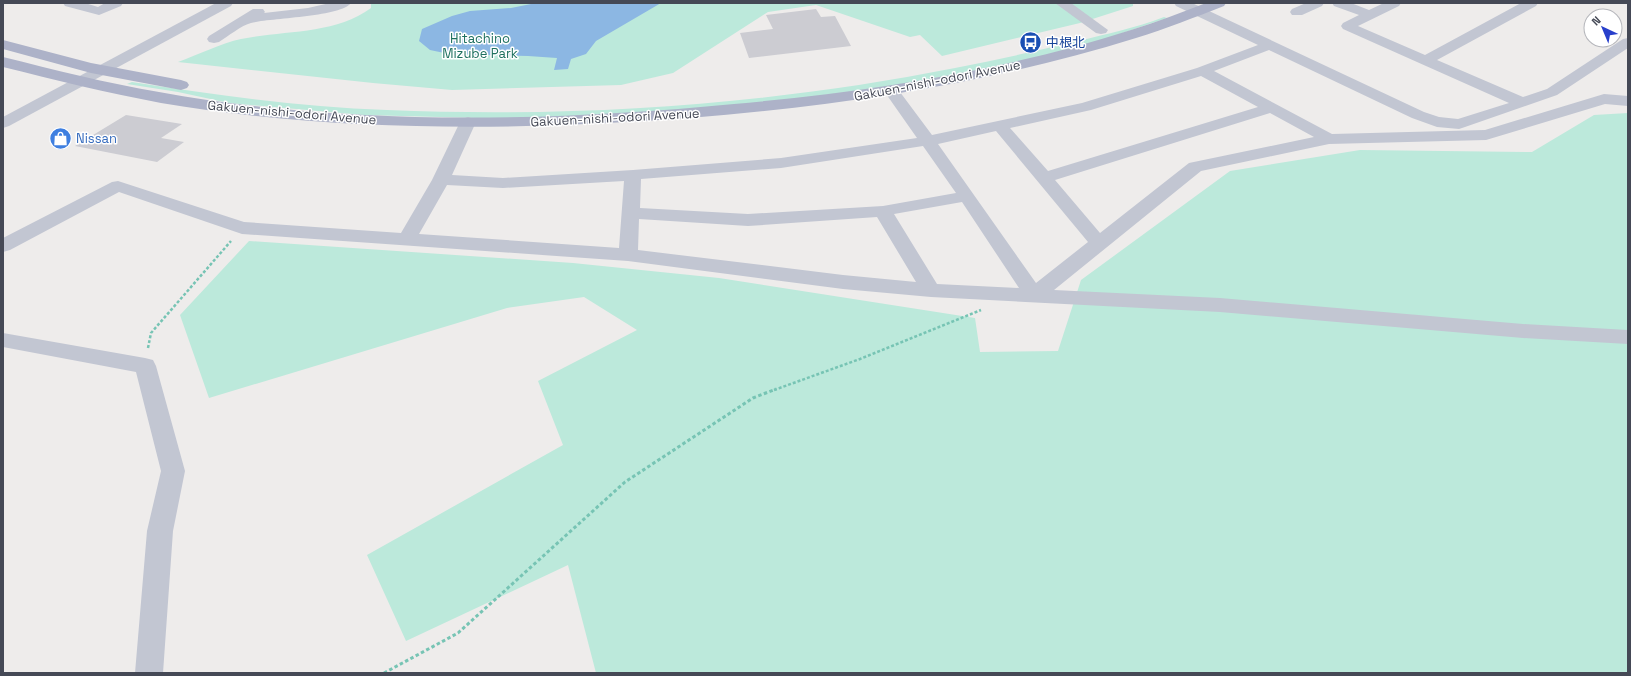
<svg xmlns="http://www.w3.org/2000/svg" width="1631" height="676" viewBox="0 0 1631 676" font-family="'Space Grotesk','Noto Sans JP',sans-serif">
<rect width="100%" height="100%" fill="#eeeceb"/>
<g fill="#bce9db">
<path d="M371,3H1133V6L1080,23L942,56L920,35L910,37L816,5L768,12L673,73L621,85L452,90L373,83L178,62C197,55 222,43 241,39C285,30 334,35 371,8Z"/>
<path d="M1164,17L1167,18L1087,45L1025,61L888,87L717,109L543,118H477L364,115L229,103L178,92L127,84L132,82C216,95 301,107 387,110C577,118 768,105 955,68C996,60 1037,51 1078,41C1107,34 1135,28 1164,17Z"/>
<path d="M1628,113V673H596L568,565L406,641L367,555L563,445L538,381L637,330L584,297L507,308L209,398L180,315L249,241L573,263L719,278L975,318L980,352L1058,351L1081,280L1230,171L1360,150L1532,152L1594,115Z"/>
</g>
<path fill="#8cb7e3" d="M536,3H661L596,41L586,54L571,59L568,69L554,70L557,58L528,56L449,54L430,50L419,41L422,29L452,16L470,11L511,8Z"/>
<g fill="#ccccd2">
<path d="M816,9L821,17L835,16L851,46L749,58L740,33L773,29L766,15Z"/>
<path d="M126,115L182,124L161,138L184,142L157,162L75,146Z"/>
</g>
<g fill="none" stroke-linecap="round" stroke-linejoin="round">
<g stroke="#77c4b4" stroke-width="2.5" stroke-dasharray="3 2" stroke-linecap="butt">
<path d="M148,348L151,333L231,241"/>
<path d="M774,390L860,359L981,310"/>
</g>
<path stroke="#77c4b4" stroke-width="3" stroke-dasharray="3.5 2.5" stroke-linecap="butt" d="M384,673L458,633L625,482L753,398L776,389"/>
<g fill="#c2c6d2" fill-rule="evenodd">
<path d="M63,3H85L98,7L105,3H123L121,6L99,15L65,6Z"/>
<path d="M216,3H233L231,6L9,126L3,128V117Z"/>
<path d="M330,3H351C341,17 269,18 251,23C242,25 227,37 219,42L214,43L209,42L207,39L209,36L253,9H263L265,12L264,13L308,8Z"/>
<path d="M1055,3H1071L1108,30L1106,33L1101,34L1096,33Z"/>
<path d="M1174,3H1192L1424,112L1439,117L1458,119L1509,103L1343,29L1341,26L1343,23L1359,15L1334,6L1332,3H1351L1369,10L1384,3H1401L1399,6L1358,26L1425,55L1521,3H1538L1536,6L1437,60L1523,97L1547,89L1623,39L1628,38V48L1557,95L1465,127L1459,129L1437,127L1412,118L1269,50L1214,71L1332,134L1485,130L1604,94L1628,96V106L1605,104L1486,140L1329,144L1201,171L1054,290L1220,298L1523,324L1628,330V344L1523,338L1220,312L931,297L843,289L628,261L242,234L119,192L10,250L3,252V238L112,182L118,181L244,222L401,233L432,180L460,122L462,119L468,117L474,119L476,122L452,175L503,178L633,170L781,158L917,138L884,91L887,88L892,86L897,88L932,135L1082,103L1197,68L1258,45L1176,6ZM1201,76L1258,107L1048,171L1010,128L1091,110ZM1270,113L1314,137L1189,163L1100,233L1055,180ZM996,131L1088,242L1036,283L938,144ZM923,146L956,193L883,206L748,214L640,208L641,179L781,168ZM624,181L619,248L419,234L447,185L503,188ZM962,202L1019,288L937,284L894,214ZM877,217L916,282L843,275L638,250L639,219L748,226Z"/>
<path d="M1306,3H1324L1322,6L1302,15H1292L1290,12L1292,9Z"/>
<path d="M3,333L145,358L153,360L156,366L185,471L173,531L163,673H135L147,531L161,471L136,372L3,347Z"/>
</g>
<g fill="#adb2c8" fill-rule="evenodd">
<path d="M1206,3H1226L1224,6C1195,17 1166,29 1136,38C991,83 841,106 689,118C514,131 335,132 161,103C108,93 55,80 3,67V57C55,70 106,83 159,92C345,126 546,122 734,104C868,92 1003,71 1131,30C1157,22 1182,12 1206,3Z"/>
<path d="M3,40L91,63L181,80L187,82L189,85L187,88L181,90L91,73L3,49Z"/>
</g>
</g>
<defs>
<symbol id="bus-disc" viewBox="-11 -11 22 22"><circle r="9.5" fill="#1a4fb4" stroke="#fff"/><path d="M-5-6H5V4H4V6H2V4H-2V6H-4V4H-5ZM-3.5-4V0h7V-4ZM-3.5 1.2v1.5H-2V1.2ZM2 1.2v1.5H3.5V1.2Z" fill="#fff"/></symbol>
<symbol id="shop-disc" viewBox="-11 -11 22 22"><circle r="9.5" fill="#3f7fe0" stroke="#fff"/><path d="M-5-2.5h2.3a2.7 3.5 0 0 1 5.4 0H5L5.5 6h-11ZM-1.5-2.5h3a1.5 2.3 0 0 0-3 0Z" fill="#fff"/></symbol>
</defs>
<g fill-rule="evenodd">
<use href="#bus-disc" x="1018" y="30" width="25" height="25"/>
<use href="#shop-disc" x="48" y="126" width="25" height="25"/>
</g>
<g text-anchor="middle" stroke-width="3" stroke-linejoin="round" paint-order="stroke">
<g font-size="13" fill="#1e705f" stroke="#fff">
<text x="480" y="43">Hitachino<tspan x="480" dy="15">Mizube Park</tspan></text>
</g>
<g font-size="13" fill="#164399" stroke="#fff" text-anchor="start">
<text x="1046" y="47">中根北</text>
</g>
<g font-size="13" fill="#454956" stroke="#fff">
<text transform="translate(937 80) rotate(-11)" y="5">Gakuen-nishi-odori Avenue</text>
<text transform="translate(292 112) rotate(5)" y="5">Gakuen-nishi-odori Avenue</text>
<text transform="translate(615 117) rotate(-3)" y="5">Gakuen-nishi-odori Avenue</text>
</g>
<g font-size="13" fill="#366cbe" stroke="#fff" text-anchor="start">
<text x="76" y="143">Nissan</text>
</g>
</g>
<rect width="1631" height="676" fill="none" stroke="#454956" stroke-width="8"/>
<g transform="translate(1603 28) rotate(316)"><circle r="19" fill="#ffffff" stroke="#b5b6bb"/>
<path d="M0-3L7 15L0 10L-7 15Z" fill="#283fcb"/>
<text y="-6" font-size="11" font-weight="bold" text-anchor="middle" fill="#454956">N</text>
</g>
</svg>
